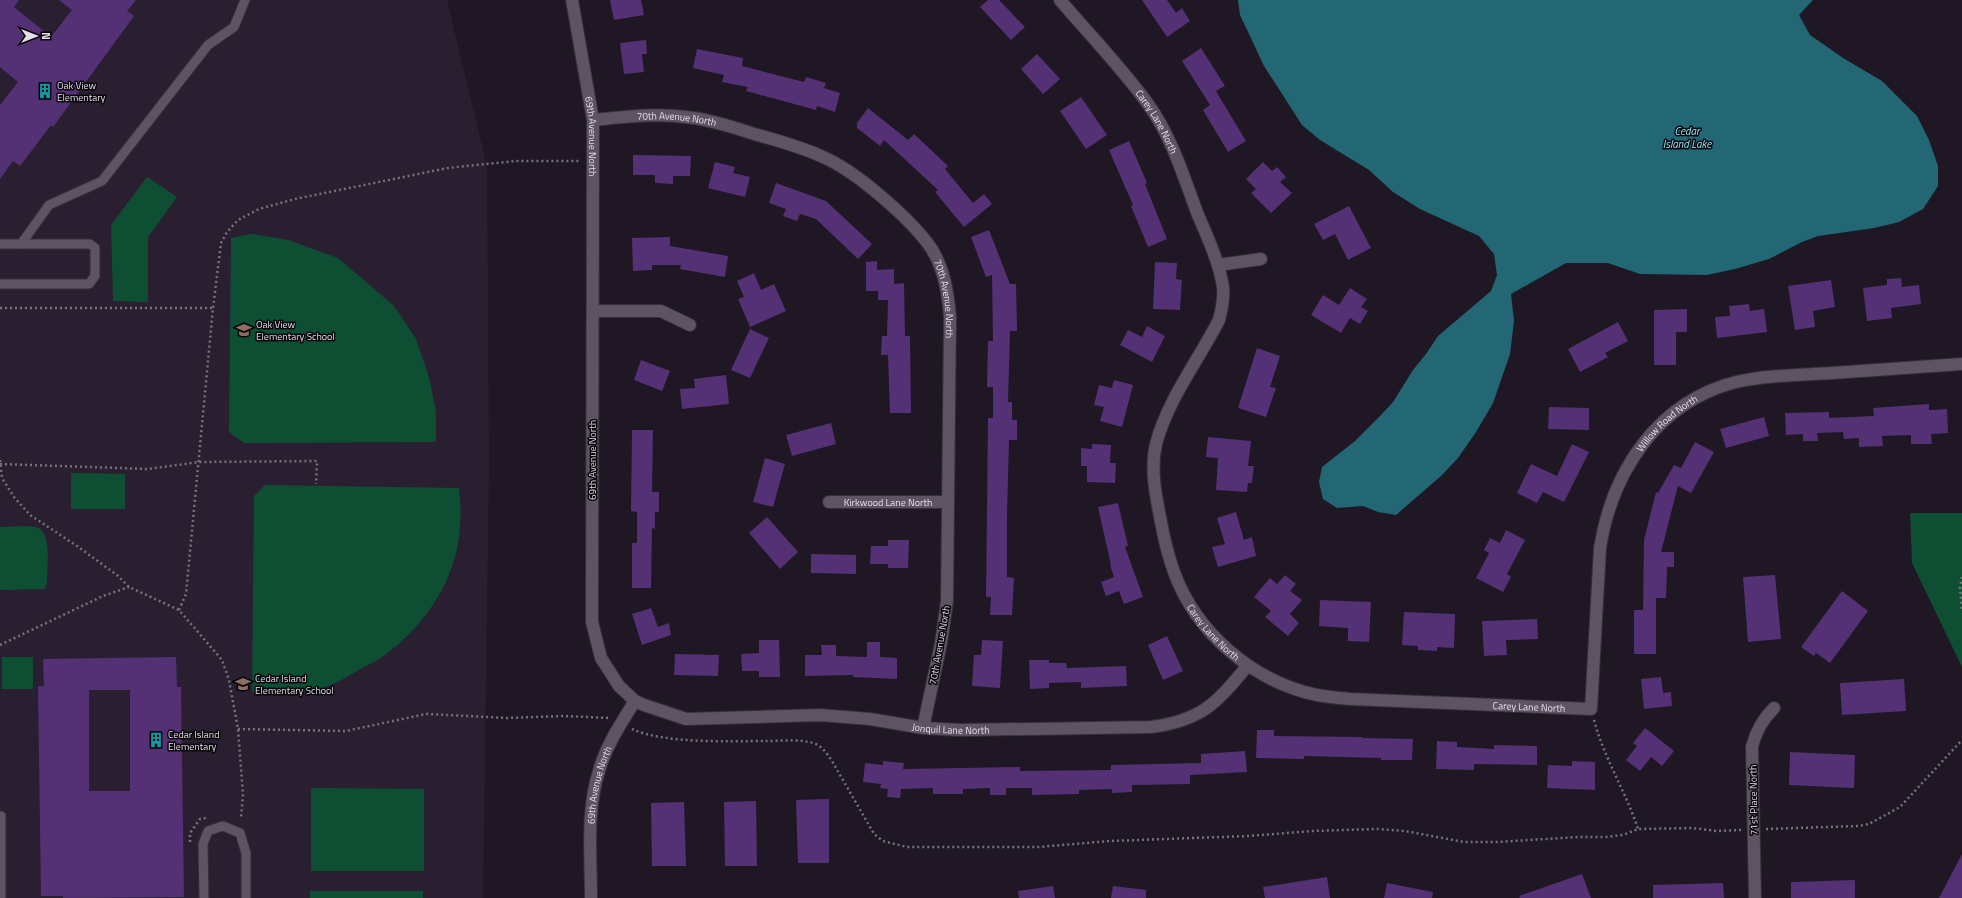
<svg xmlns="http://www.w3.org/2000/svg" width="1962" height="898" viewBox="0 0 1962 898" font-family="'Titillium Web',sans-serif">
<rect width="100%" height="100%" fill="#1f1724"/>
<path fill="#2a1f31" d="M0,0H447L487,167L489,464L483,898H0Z"/>
<g fill="#0e4f34">
<path d="M147,177L177,197L148,237V302L113,301L111,225Z"/>
<path d="M252,234L288,240L338,258L394,306L416,339L429,377L436,412V442L244,443L229,432L231,238Z"/>
<path d="M71,473L125,474V509H71Z"/>
<path d="M265,485L459,488C462,514 461,544 451,569C440,601 414,634 386,654C379,660 370,664 362,668C350,675 335,685 321,688C298,693 276,693 252,692L254,496Z"/>
<path d="M1910,513H1962V667L1912,563Z"/>
<path d="M0,527C10,527 30,525 38,528C52,533 47,571 47,584L44,589L0,590Z"/>
<rect x="2" y="657" width="31" height="32"/>
<path d="M311,788L424,789V871H311Z"/>
<rect x="310" y="891" width="113" height="7"/>
</g>
<path fill="#226773" d="M1238,0H1813L1799,15L1810,35L1843,58L1882,81L1917,116L1929,140L1938,166V186L1923,209L1899,222L1874,228L1818,236L1802,242L1769,259L1735,269L1707,275L1640,274L1608,263H1566L1511,294L1514,321L1510,354L1493,403L1476,432L1458,458L1441,476L1396,515L1378,512L1363,506L1337,508L1323,499L1319,482L1322,467L1355,441L1381,415L1393,402L1413,370L1426,354L1438,336L1491,291L1497,275L1494,254L1479,236L1420,209L1393,192L1369,170L1320,140L1302,125L1264,66L1240,15Z"/>
<g fill="#543075" fill-rule="evenodd">
<path d="M0,0H19L14,7L51,37L72,10L59,0H136L127,11L134,16L53,127L51,125L20,166L13,161L0,179V105L18,82L0,67Z"/>
<path d="M610,0H641L644,15L614,20Z"/>
<path d="M988,0H999L1025,27L1011,40L980,7Z"/>
<path d="M1142,0H1167L1176,13L1182,8L1190,21L1167,37Z"/>
<path d="M646,40L647,54H642L644,72L624,74L620,43Z"/>
<path d="M1201,48L1225,86L1216,91L1246,141L1228,152L1203,110L1210,105L1182,61Z"/>
<path d="M697,49L743,58L742,66L804,82L806,77L826,83L824,88L840,93L835,112L817,106L816,110L746,91L748,87L722,82L724,75L693,68Z"/>
<path d="M1037,54L1060,79L1043,94L1021,69Z"/>
<path d="M1081,97L1107,135L1086,149L1060,111Z"/>
<path d="M868,108L908,140L914,134L948,166L945,169L973,203L984,194L992,204L964,227L935,192L938,190L884,140L880,146L857,128V123Z"/>
<path d="M1129,141L1147,183L1145,184L1167,239L1148,247L1131,206L1133,205L1109,150Z"/>
<path d="M633,155L691,156L690,176H673V184L655,183V175H633Z"/>
<path d="M715,162L735,167L733,173L750,177L745,197L708,188Z"/>
<path d="M1263,162L1272,171L1277,167L1286,177L1280,182L1292,193L1271,213L1251,193L1256,189L1246,179Z"/>
<path d="M776,183L826,201L872,244L858,259L816,219L800,214L797,221L783,216L786,209L769,203Z"/>
<path d="M1349,206L1371,248L1348,260L1335,234L1323,240L1314,224Z"/>
<path d="M989,230L1010,284H1016L1017,331H1010L1008,402H1012V420H1017V440H1009L1007,516V577L1014,578L1012,615H990L991,597H986L988,418H993V387H987L988,341H993L992,275L986,277L971,237Z"/>
<path d="M670,237V246L728,256L725,277L680,269L681,265H652V270L633,271L632,238Z"/>
<path d="M877,261V270L894,269V284L904,283L905,336H910L911,413H890L888,355H881L882,336H887L888,300H878V291H866V262Z"/>
<path d="M1155,262L1177,263L1176,279L1182,280L1180,310L1153,309Z"/>
<path d="M754,273L761,290L774,284L786,311L750,327L738,299L744,297L737,281Z"/>
<path d="M1901,278L1902,287L1919,285L1921,304L1891,308L1892,318L1867,321L1863,288L1887,285V279Z"/>
<path d="M1831,280L1835,307L1813,311L1815,327L1795,330L1788,286Z"/>
<path d="M1350,288L1367,299L1361,307L1368,311L1360,324L1350,318L1341,333L1311,315L1323,295L1339,305Z"/>
<path d="M1749,304L1750,311L1764,309L1767,332L1717,338L1715,317L1730,316L1729,306Z"/>
<path d="M1687,309V332H1676V365H1654V310Z"/>
<path d="M1618,322L1628,341L1605,353L1608,357L1580,372L1568,349Z"/>
<path d="M1147,326L1165,336L1152,362L1120,345L1128,330L1142,337Z"/>
<path d="M750,329L769,338L750,378L731,370Z"/>
<path d="M1257,348L1280,356L1270,387L1276,388L1266,417L1238,408Z"/>
<path d="M641,360L670,371L662,391L634,380Z"/>
<path d="M726,375L729,404L682,409L680,389L695,388L694,379Z"/>
<path d="M1114,380L1133,385L1122,427L1100,421L1104,407L1094,405L1099,385L1112,388Z"/>
<path d="M1929,404V410L1947,409L1948,433L1931,434L1932,444H1911V435L1882,436L1883,446L1859,447V438L1844,439L1843,432L1817,433L1818,441H1803V434L1786,435L1785,413L1829,412V418L1874,416L1873,408Z"/>
<path d="M1549,407L1589,408V430L1548,429Z"/>
<path d="M1764,417L1769,436L1726,448L1720,429Z"/>
<path d="M831,423L836,444L792,456L786,435Z"/>
<path d="M632,430H653L652,492H659V512H655V529L652,528L651,588H632V543H637V512L631,511Z"/>
<path d="M1208,437L1251,441L1248,466H1254L1252,483H1248L1247,492L1216,490L1218,458L1206,457Z"/>
<path d="M1695,442L1714,452L1691,493L1678,486L1661,552H1674V567H1667L1666,598H1656V654H1634V610H1643L1644,540L1656,492L1658,493L1674,465L1681,468Z"/>
<path d="M1092,444L1111,445L1110,463H1116L1115,483L1087,482V466H1081V448L1092,449Z"/>
<path d="M1572,444L1589,452L1564,502L1543,492L1537,503L1517,493L1531,464L1557,476Z"/>
<path d="M765,458L785,464L773,507L753,502Z"/>
<path d="M1118,503L1128,546L1125,547L1143,597L1124,604L1119,591L1106,596L1101,582L1114,577L1110,565H1111L1098,507Z"/>
<path d="M1236,512L1244,540L1252,537L1256,556L1218,567L1212,547L1225,544L1217,518Z"/>
<path d="M767,517L798,552L780,569L749,533Z"/>
<path d="M1506,530L1525,540L1507,574L1511,577L1503,592L1476,578L1489,553L1484,550L1490,538L1500,543Z"/>
<path d="M888,540H909L908,568H888V564H870L871,546H888Z"/>
<path d="M811,554L856,555V574L811,573Z"/>
<path d="M1285,575L1296,584L1290,591L1302,600L1290,614L1299,623L1288,636L1265,617L1271,611L1254,597L1270,578L1277,584Z"/>
<path d="M1775,575L1781,639L1748,642L1743,577Z"/>
<path d="M1842,591L1868,611L1830,663L1816,653L1814,656L1801,647Z"/>
<path d="M1320,600L1371,602L1369,642L1348,641V628L1319,626Z"/>
<path d="M651,608L658,627L669,623L671,635L642,645L632,614Z"/>
<path d="M1404,612L1455,614L1454,648L1437,647V651L1418,650V646L1402,645Z"/>
<path d="M1537,619L1538,639L1506,640L1507,655L1484,656L1482,621Z"/>
<path d="M1167,636L1183,671L1163,680L1148,645Z"/>
<path d="M759,640H779L780,677H759V671H742L741,654L759,653Z"/>
<path d="M982,640L1003,641L1000,688L972,686L974,655H981Z"/>
<path d="M867,642H880V657L897,658V679L853,677V675L805,676V655H822L821,645H836V656L867,657Z"/>
<path d="M675,654L719,655L718,676L674,675Z"/>
<path d="M176,657L177,687H181L184,897L63,898V896H41L38,686H44L43,659ZM89,690H130V791H89Z"/>
<path d="M1029,660H1049V663H1066L1067,668L1126,666L1127,686L1081,688V682L1049,683V688L1030,689Z"/>
<path d="M1661,677L1663,693L1671,692L1672,706L1644,709L1641,679Z"/>
<path d="M1904,679L1906,711L1842,715L1840,683Z"/>
<path d="M1645,728L1674,751L1662,766L1651,757L1640,771L1626,760L1637,746L1633,743Z"/>
<path d="M1257,730H1274V736L1362,737V738L1413,739L1412,760H1381V758L1304,756V759L1256,758Z"/>
<path d="M1437,741L1457,742V747L1494,749V745L1537,746V765L1474,764V770L1436,769Z"/>
<path d="M1245,751L1247,772L1190,775V784L1132,785V792L1112,793V789L1079,790V794L1032,795V788H1006V795H990V788L963,789V794H933V788L901,789L900,798L887,797L888,789L880,788L881,784L863,782L865,763L883,765V761L904,763L903,769L1020,767V771L1111,770V765L1201,763V754Z"/>
<path d="M1790,752L1855,755L1854,788L1789,785Z"/>
<path d="M1572,761L1595,762V790L1547,788L1548,765L1572,766Z"/>
<path d="M829,799V863H798L796,800Z"/>
<path d="M756,801L757,866H725L724,802Z"/>
<path d="M684,802L686,866H652L651,803Z"/>
<path d="M1962,854V898H1939Z"/>
<path d="M1582,874L1591,898H1520L1519,896Z"/>
<path d="M1327,877L1330,898H1265L1263,887Z"/>
<path d="M1855,880V898H1791V882Z"/>
<path d="M1387,883L1433,892L1432,898H1384Z"/>
<path d="M1723,883L1724,898H1653V885Z"/>
<path d="M1053,886L1055,898H1019L1018,891Z"/>
<path d="M1113,886L1146,890V898H1111Z"/>
</g>
<g fill="none" stroke-linecap="round" stroke-linejoin="round">
<defs>
<g id="lane">
<path d="M0,244H21L49,205L102,181L208,45L234,27L245,0"/>
<path d="M0,284H89L95,276V248L90,244H21"/>
<path d="M1,898V816"/>
<path d="M204,898L203,844L208,831L223,826L240,833L246,853V898"/>
</g>
<g id="street">
<path id="s1" d="M572,0L593,120L592,622L601,658L619,686L635,701L644,705L686,719L820,715L870,719L923,728L961,730L1151,727C1200,721 1218,703 1247,666"/>
<path id="s2" d="M1060,0C1089,34 1122,68 1148,104C1172,137 1184,178 1198,215C1208,238 1219,262 1223,287C1224,298 1222,309 1219,320C1198,361 1168,399 1156,444C1150,469 1156,497 1161,522C1164,539 1168,555 1174,572C1196,633 1254,682 1317,695C1328,697 1339,698 1350,699L1591,709L1600,548C1612,472 1657,402 1736,382C1767,375 1800,375 1832,373C1875,370 1919,367 1962,364"/>
<path id="s3" d="M593,120C624,117 655,113 686,117C708,119 730,126 751,133C775,140 800,146 823,157C856,171 908,217 929,245C944,266 948,293 950,317L947,601L941,643L923,728"/>
<path d="M1218,265L1261,259"/>
<path d="M593,311H661L690,325"/>
<path id="s4" d="M829,502H948"/>
<path id="s5" d="M591,898C591,857 586,811 599,771C606,746 621,723 635,701"/>
<path d="M1755,898L1752,747C1756,731 1762,720 1774,708"/>
</g>
</defs>
<use href="#lane" stroke="#353039" stroke-width="11"/>
<use href="#street" stroke="#353039" stroke-width="14"/>
<g stroke="#78717d" stroke-width="2.5" stroke-dasharray="2 3" stroke-linecap="butt">
<path d="M0,308H213"/>
<path d="M0,460L2,478L14,497L30,515L77,546L117,575L129,587L179,610L222,660L229,680L238,729L243,794L241,818"/>
<path d="M0,464L148,469L199,462L317,461L316,484"/>
<path d="M1962,577L1960,587L1962,611"/>
<path d="M179,610L186,594L213,308L221,243L227,232L238,220L259,209L295,199L448,168L515,161H581"/>
<path d="M0,645L103,596L129,587"/>
<path d="M1594,720C1604,758 1626,792 1638,829"/>
<path d="M238,729L346,731L426,714L506,718L564,716L609,718"/>
<path d="M632,729C665,744 728,741 766,741C782,741 803,738 818,745C824,749 828,755 832,761L874,834L883,841L907,847H1038L1110,841L1249,836L1312,831L1377,829L1405,831L1464,842H1497L1578,837H1605L1623,835L1638,829L1692,828L1717,831L1741,830"/>
<path d="M1766,829L1858,826L1869,824L1900,807L1962,740"/>
<path d="M190,842V833L200,819L206,818"/>
</g>
<use href="#lane" stroke="#5d5363" stroke-width="9"/>
<use href="#street" stroke="#5d5363" stroke-width="12"/>
</g>
<defs>
<symbol id="building-bare" viewBox="-9 -9 18 18"><path d="M-4-6H4V6H1V3H-1V6H-4ZM-2.5-4.3h1.7v1.8h-1.7ZM.8-4.3h1.7v1.8H.8ZM-2.5-1h1.7V.8h-1.7ZM.8-1h1.7V.8H.8Z" fill="#0f9aa8" stroke="#070509" stroke-width="2.5" paint-order="stroke"/></symbol>
<symbol id="school-bare" viewBox="-9 -9 18 18"><path d="M0-5L7-2L0 1L-7-2ZM-4 1L0 2.5L4 1V4Q0 6-4 4Z" fill="#8d6e63" stroke="#070509" stroke-width="2.5" paint-order="stroke"/></symbol>
</defs>
<g fill-rule="evenodd">
<use href="#building-bare" x="34" y="80" width="22" height="22"/>
<use href="#school-bare" x="233" y="319" width="22" height="22"/>
<use href="#school-bare" x="232" y="673" width="22" height="22"/>
<use href="#building-bare" x="145" y="729" width="22" height="22"/>
</g>
<g text-anchor="middle" stroke-width="3" stroke-linejoin="round" paint-order="stroke">
<g font-size="10" fill="#e4dee8" stroke="#070509" text-anchor="start">
<text x="57" y="89">Oak View<tspan x="57" dy="12">Elementary</tspan></text>
<text x="256" y="328">Oak View<tspan x="256" dy="12">Elementary School</tspan></text>
<text x="255" y="682">Cedar Island<tspan x="255" dy="12">Elementary School</tspan></text>
<text x="168" y="738">Cedar Island<tspan x="168" dy="12">Elementary</tspan></text>
</g>
<g font-size="10" fill="#e4dee8" stroke="#070509">
<text dy="4" stroke="none"><textPath href="#s3" startOffset="84">70th Avenue North</textPath></text>
<text dy="4" stroke="none"><textPath href="#s2" startOffset="156">Carey Lane North</textPath></text>
<text dy="4" stroke="none"><textPath href="#s1" startOffset="138">69th Avenue North</textPath></text>
<text dy="4" stroke="none"><textPath href="#s3" startOffset="432">70th Avenue North</textPath></text>
<text dy="4" stroke="none"><textPath href="#s2" startOffset="1416">Willow Road North</textPath></text>
<text transform="translate(592 460) rotate(-90)" y="4">69th Avenue North</text>
<text dy="4" stroke="none"><textPath href="#s4" startOffset="59">Kirkwood Lane North</textPath></text>
<text dy="4" stroke="none"><textPath href="#s2" startOffset="711">Carey Lane North</textPath></text>
<text transform="translate(939 645) rotate(-80)" y="4">70th Avenue North</text>
<text dy="4" stroke="none"><textPath href="#s2" startOffset="1047">Carey Lane North</textPath></text>
<text dy="4" stroke="none"><textPath href="#s1" startOffset="1036">Jonquil Lane North</textPath></text>
<text dy="4" stroke="none"><textPath href="#s5" startOffset="114">69th Avenue North</textPath></text>
<text transform="translate(1753 800) rotate(-91)" y="4">71st Place North</text>
</g>
<g font-size="11" font-style="italic" fill="#93ebfc" stroke="#070509">
<text x="1687" y="135">Cedar<tspan x="1687" dy="13">Island Lake</tspan></text>
</g>
</g>
<g transform="translate(36 36) rotate(90)" stroke="#070509" stroke-width="3" paint-order="stroke">
<path d="M0-3L7 15L0 10L-7 15Z" fill="#e4dee8"/>
<text y="-6" font-size="11" font-weight="bold" text-anchor="middle" fill="#e4dee8">N</text>
</g>
</svg>
